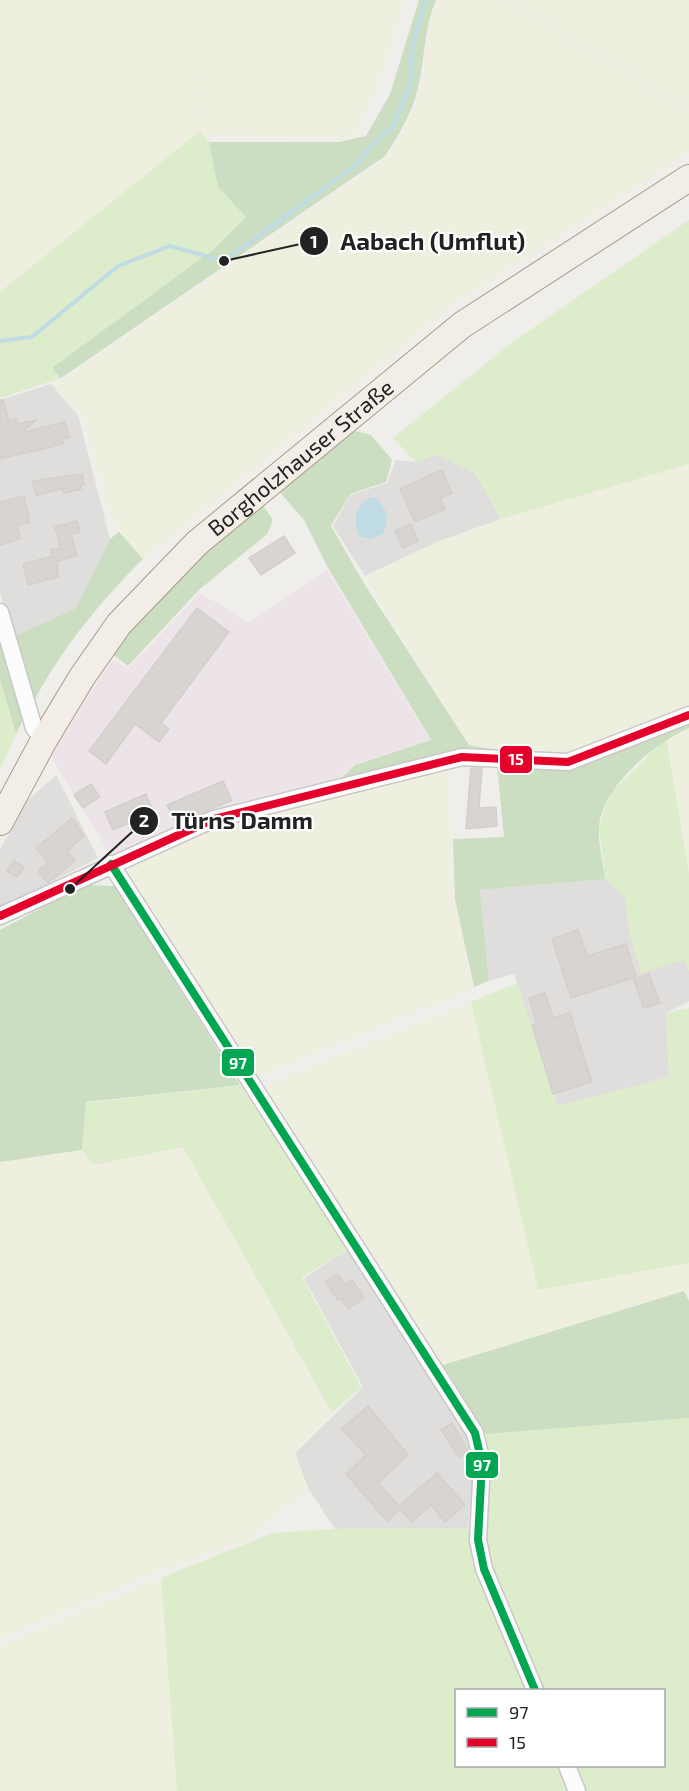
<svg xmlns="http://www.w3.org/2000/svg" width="689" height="1791" viewBox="0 0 689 1791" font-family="'Exo 2',sans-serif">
<rect width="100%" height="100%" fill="#f0eeeb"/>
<g fill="#dfdedc">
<path d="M51,384L78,415L110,539L76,608L13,637L0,592V400Z"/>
<path d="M436,454L475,473L501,519L437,542L365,576L333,526L350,495L387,483L396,460L416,462Z"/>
<path d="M56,775L98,858L0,908V850L26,802Z"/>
<path d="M605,879L625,897L630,935L641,972L684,960L689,971V1001L666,1013L669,1077L557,1106L514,974L489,981L480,890Z"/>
<path d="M351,1248L465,1431L475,1459L468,1528L335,1529L308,1488L295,1453L363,1387L304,1278Z"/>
</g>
<path fill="#ede4e9" d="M327,570L430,740L355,764L338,779L212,811L111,856L50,755L112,660L129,668L200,593L249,622Z"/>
<g fill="#efefdf">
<path d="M0,0H403L385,66L356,133L341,138L201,134L188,11L200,131L0,292Z"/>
<path d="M439,0H505L689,111V152L453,304L143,559L119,532L106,498L83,415L55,385L387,158L403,133L421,90L431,18Z"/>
<path d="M508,0H689V109Z"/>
<path d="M689,464V711L567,758L517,754L469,745L365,576L437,542L501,519Z"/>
<path d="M689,728V874L666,738Z"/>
<path d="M447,766L455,899L473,988L254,1078L120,867L216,824Z"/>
<path d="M471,1002L538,1290L689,1263V1289L443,1365L260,1088Z"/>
<path d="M183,1147L332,1416L295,1453L308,1488L247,1539L161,1570L0,1638V1162L82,1150L93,1165Z"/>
<path d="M161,1578L177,1791H0V1646Z"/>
</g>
<g fill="#ddeccb">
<path d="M200,131L209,142L218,187L246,217L214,249L52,368L61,378L0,398V292Z"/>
<path d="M689,220V464L501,519L475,473L436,454L416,462L393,438L514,341Z"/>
<path d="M0,679L16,734L0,770Z"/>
<path d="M666,738L689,874V971L684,960L641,973L630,935L625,897L605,879L599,827L610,794Z"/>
<path d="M517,983L558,1106L669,1077L666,1013L689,1008V1263L538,1290L471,1002Z"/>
<path d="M240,1085L351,1248L302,1277L361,1387L332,1413L183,1147L93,1165L82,1150L86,1103Z"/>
<path d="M689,1418V1791H585L575,1766H664V1690H543L486,1555V1434Z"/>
<path d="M468,1528L483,1580L528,1690H456V1766H559L569,1791H177L161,1578L273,1533L335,1529Z"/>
</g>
<g fill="#cbdec1">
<path d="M419,0H436C424,28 425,58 418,88C412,113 399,135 385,156L61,378L52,368L214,249L246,217L218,187L209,142H340L366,136L390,94Z"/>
<path d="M355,431L371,435L392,460L386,482L350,494L331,526L365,585L469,745L517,754L567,758L689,711V728C655,743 601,787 599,828C598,844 603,863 605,879L480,890L489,981L474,987L455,899L453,839L504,837L496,755L460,752L439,754L339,780L355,765L431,740L328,568L304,520L278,490Z"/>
<path d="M261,503L273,520L267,534L200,589L128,666L111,653L150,604L249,507Z"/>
<path d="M119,532L143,559C101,600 59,652 32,705L13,637L76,608L110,539Z"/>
<path d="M0,633L24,718L16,734L0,679Z"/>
<path d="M85,885L115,886L240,1085L86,1102L82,1150L0,1162V930Z"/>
<path d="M684,1291L689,1301V1418L486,1434L443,1365Z"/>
</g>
<path fill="#bfdbe3" d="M374,497C387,507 390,518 383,534L370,539L359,536C353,521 355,501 374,497Z"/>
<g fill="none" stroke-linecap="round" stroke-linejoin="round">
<path stroke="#bfdbe3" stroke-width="4" d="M0,341L32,337L118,266L170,246L224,261L356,165L372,145L393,126L410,86L413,45L425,0"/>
</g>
<g fill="#d7d4d2" stroke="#d3d0cc" stroke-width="1.5">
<path d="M0,400H3L9,420L16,419L17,424L36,420L21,433L65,422L69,438L62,439L63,444L0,459Z"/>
<path d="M442,470L452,493L440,498L445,509L415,522L400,489Z"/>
<path d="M82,474L84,485L80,486L81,489L64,493L62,489L36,495L32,481Z"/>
<path d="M24,496L30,522L17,525L20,539L0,545V502Z"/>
<path d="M77,521L80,532L71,534L77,556L57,561L58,577L28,585L23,564L53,556L51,550L61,548L55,527Z"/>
<path d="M411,524L418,541L403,548L395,531Z"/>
<path d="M284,536L295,553L261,575L249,558Z"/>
<path d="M197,608L229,632L161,723L169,729L159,742L135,724L106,764L89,751Z"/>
<path d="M471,768H482L479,808L496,807L497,826L466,829Z"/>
<path d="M223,781L232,800L176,824L167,805Z"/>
<path d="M91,784L100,797L83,808L74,795Z"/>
<path d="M146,794L154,812L113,830L105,812Z"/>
<path d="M72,818L84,836L67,851L75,861L48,883L38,871L48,863L36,848Z"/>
<path d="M14,861L24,867L17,877L7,871Z"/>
<path d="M578,930L587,956L626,944L636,977L571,998L552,939Z"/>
<path d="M649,974L660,1003L644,1008L634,980Z"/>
<path d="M545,993L553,1018L570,1013L592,1082L553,1094L532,1025L537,1023L529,998Z"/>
<path d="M338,1274L345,1285L352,1280L364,1298L348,1309L341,1298L338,1300L326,1282Z"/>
<path d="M368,1406L408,1455L378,1483L399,1506L437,1473L465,1505L445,1522L431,1505L412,1522L400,1509L387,1521L346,1474L366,1455L342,1429Z"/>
<path d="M452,1423L468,1451L459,1457L441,1430Z"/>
</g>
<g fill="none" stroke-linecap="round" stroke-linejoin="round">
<defs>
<g id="minor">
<path d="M0,612L34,728L44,740"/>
<path d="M111,864L475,1433L482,1463L478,1540L484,1569L535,1690"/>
<path d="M0,916L214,819L462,757L568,762L689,715"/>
<path d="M567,1766L577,1791"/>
</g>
<g id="primary">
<path id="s1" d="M0,822L44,740L82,677L119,624L197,543L462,325L689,178"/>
</g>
</defs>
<use href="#minor" stroke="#c9c8c7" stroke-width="19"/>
<use href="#primary" stroke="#a79c86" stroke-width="28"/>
<use href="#minor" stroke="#fdfcfc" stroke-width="16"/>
<use href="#primary" stroke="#f3ede7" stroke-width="26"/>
<defs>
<path id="bus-1" d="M111,864L475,1433L482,1463L478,1540L484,1569L535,1690"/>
<path id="bus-2" d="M0,916L214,819L462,757L568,762L689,715"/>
</defs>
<use href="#bus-1" stroke="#fff" stroke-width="12"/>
<use href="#bus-2" stroke="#fff" stroke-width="12"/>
<use href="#bus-1" stroke="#00a651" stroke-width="8"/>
<use href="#bus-2" stroke="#e4002b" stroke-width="8"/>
</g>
<g text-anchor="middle" stroke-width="4.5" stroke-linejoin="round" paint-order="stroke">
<g font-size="22" fill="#222" stroke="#fff">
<text dy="8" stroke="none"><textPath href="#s1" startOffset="478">Borgholzhauser Straße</textPath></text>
</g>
</g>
<path fill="none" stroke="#222" stroke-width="2" d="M224 261L314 241M70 889L144 821"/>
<g fill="#222" stroke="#fff" stroke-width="2">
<circle cx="224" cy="261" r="6"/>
<circle cx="70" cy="889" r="6"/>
<circle cx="314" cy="241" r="15"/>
<circle cx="144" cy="821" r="15"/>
</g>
<g font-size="18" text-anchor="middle" font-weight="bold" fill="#fff">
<text x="314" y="248">1</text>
<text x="144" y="827">2</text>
</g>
<g font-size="24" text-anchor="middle" font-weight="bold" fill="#222" stroke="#fff" stroke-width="4.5" stroke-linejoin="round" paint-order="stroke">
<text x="433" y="250">Aabach (Umflut)</text>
<text x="242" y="829">Türns Damm</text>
</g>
<g stroke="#fff" stroke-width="2">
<rect x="499" y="745" width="34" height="29" rx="6" fill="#e4002b"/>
<rect x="221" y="1048" width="34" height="29" rx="6" fill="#00a651"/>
<rect x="465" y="1451" width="34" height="28" rx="6" fill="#00a651"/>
</g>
<g font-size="16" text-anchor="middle" font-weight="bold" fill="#fff">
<text x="516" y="765">15</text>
<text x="238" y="1069">97</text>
<text x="482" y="1471">97</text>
</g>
<rect x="455" y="1689" width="210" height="78" fill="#ffffff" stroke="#a7a7a7" stroke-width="1.5"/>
<rect x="467" y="1708" width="30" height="9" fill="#00a651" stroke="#a7a7a7" stroke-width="1.5"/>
<text x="509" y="1719" font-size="18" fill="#222222">97</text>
<rect x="467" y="1738" width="30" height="9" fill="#e4002b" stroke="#a7a7a7" stroke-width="1.5"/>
<text x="509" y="1749" font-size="18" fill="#222222">15</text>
</svg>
